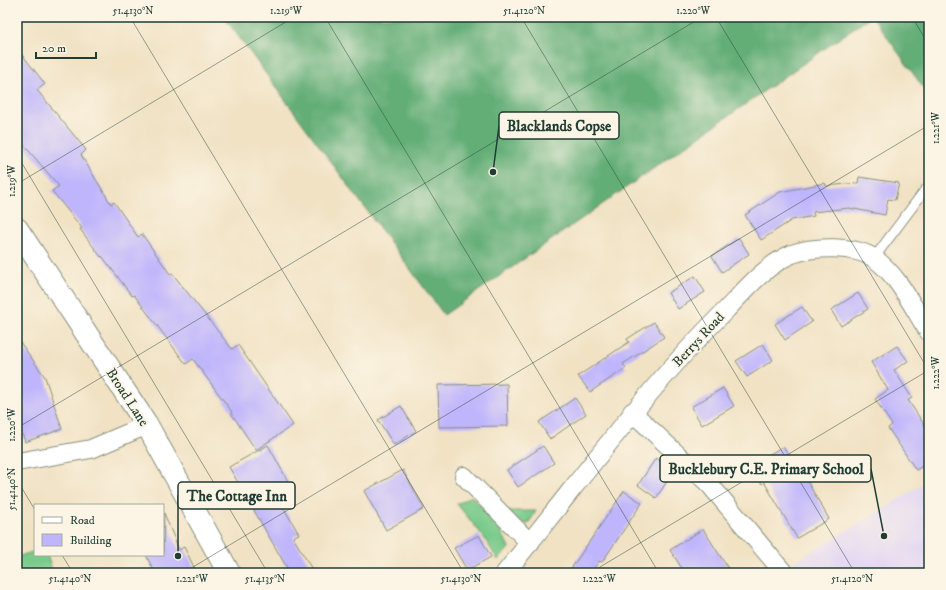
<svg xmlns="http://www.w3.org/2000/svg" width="946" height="590" viewBox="0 0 946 590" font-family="'IM FELL DW Pica',serif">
<rect width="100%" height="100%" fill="#fcf5e5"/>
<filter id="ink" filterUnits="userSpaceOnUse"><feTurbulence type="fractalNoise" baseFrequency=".025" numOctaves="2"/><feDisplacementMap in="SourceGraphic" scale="8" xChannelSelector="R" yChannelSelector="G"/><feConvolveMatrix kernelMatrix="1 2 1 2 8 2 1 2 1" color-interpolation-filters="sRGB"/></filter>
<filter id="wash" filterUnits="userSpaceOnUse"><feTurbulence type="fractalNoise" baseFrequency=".012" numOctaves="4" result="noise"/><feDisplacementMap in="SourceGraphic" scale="16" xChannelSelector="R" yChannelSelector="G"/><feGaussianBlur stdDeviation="0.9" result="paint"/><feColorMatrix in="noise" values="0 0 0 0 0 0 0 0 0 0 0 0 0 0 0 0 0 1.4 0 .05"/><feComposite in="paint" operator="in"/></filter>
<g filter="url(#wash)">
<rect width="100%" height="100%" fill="#f1e2c4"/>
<path fill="#e1d4f4" d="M929,480V573H776L882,510Z"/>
<g fill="#7aca8b" stroke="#4c8460">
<path d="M472,496L501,530L509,548L498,560L483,536L457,504Z"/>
<path d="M507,511H536L528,524L516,521Z"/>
<path d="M35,551V555H47L53,573H17V557Z"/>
</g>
<g fill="#63ae77" stroke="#417656">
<path d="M224,17H870L444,315Z"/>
<path d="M873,17H929V96Z"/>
</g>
<g id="blocks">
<g fill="#bfb5fc">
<path d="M17,48L45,84L37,90L86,150L81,155L111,204L114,202L138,237L142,234L170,274L172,273L232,349L238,345L293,425L256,450L231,413L232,412L193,359L186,364L134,295L132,296L102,256L101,257L80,229L82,228L52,191L59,186L17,137Z"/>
<path d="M859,177L899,183L895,200L888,199L885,215L849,208L813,212L814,216L792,220L761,240L745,215L780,192L825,183L826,186L858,183Z"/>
<path d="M739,238L749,254L722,272L712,256Z"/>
<path d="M695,276L705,292L678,309L668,293Z"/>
<path d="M858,293L868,309L841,326L831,310Z"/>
<path d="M802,307L812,322L785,340L775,324Z"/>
<path d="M654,322L664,337L623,364L626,368L590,392L578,376L629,342L627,339Z"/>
<path d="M17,338L45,377L62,429L25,442L17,418Z"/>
<path d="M763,344L773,360L747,377L736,361Z"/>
<path d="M897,346L908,361L894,370L912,398L908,400L929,432V462L916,470L888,428L892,425L875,399L888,390L871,362Z"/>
<path d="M507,384L508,426L439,427L438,385Z"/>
<path d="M723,388L734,406L702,425L691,407Z"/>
<path d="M575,398L586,414L550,439L539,422Z"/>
<path d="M401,406L416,431L394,445L378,420Z"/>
<path d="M268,445L290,485L275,493L299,534L293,537L314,573H290L229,467Z"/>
<path d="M543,446L554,463L518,487L507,470Z"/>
<path d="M783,446L800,475L803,474L829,519L797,538L764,482L762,484L751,466Z"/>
<path d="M656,458L674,471L656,498L638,485Z"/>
<path d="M403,470L424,509L386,530L364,491Z"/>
<path d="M624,491L642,503L602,562L599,561L591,573H568Z"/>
<path d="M164,513L179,550L184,547L197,573H155L146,555H163Z"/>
<path d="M703,529L731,573H685L670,550Z"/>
<path d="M479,535L491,557L467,570L454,548Z"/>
</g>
</g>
</g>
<g filter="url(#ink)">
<use href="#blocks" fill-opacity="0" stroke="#88907c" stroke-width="1"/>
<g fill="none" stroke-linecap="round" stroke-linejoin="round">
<defs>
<path id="service" d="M874,258L925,190"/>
<g id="minor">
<path d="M632,412L710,485L784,573"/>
<path d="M17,462L91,449L147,425"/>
<path d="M464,476L530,543"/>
<path d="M505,573C578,484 645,390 727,309C746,289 766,265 792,254C813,246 856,245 875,259C899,276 913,308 929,332"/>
</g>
<path id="tertiary" d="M17,229L147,425L229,573"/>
</defs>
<use href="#service" stroke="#88907c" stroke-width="11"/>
<use href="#minor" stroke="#88907c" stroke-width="20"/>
<use href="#tertiary" stroke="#88907c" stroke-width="24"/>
<use href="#service" stroke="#fff" stroke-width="9"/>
<use href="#minor" stroke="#fff" stroke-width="18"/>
<use href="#tertiary" stroke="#fff" stroke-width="22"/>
</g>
</g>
<path fill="none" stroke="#1f3d34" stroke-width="1" stroke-opacity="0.45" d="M130,17L464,573M325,17L659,573M521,17L855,573M716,17L929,371M912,17L929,45M17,155L268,573M17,184L294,17M17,428L702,17M17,480L35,510M62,555L73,573M183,573L929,125M590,573L929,370"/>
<g text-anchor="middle" stroke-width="4" stroke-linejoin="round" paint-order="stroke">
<g font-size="14" fill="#1f3d34" stroke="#fcf5e5">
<text transform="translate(698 339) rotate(-47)" y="5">Berrys Road</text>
<text transform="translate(128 397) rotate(57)" y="5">Broad Lane</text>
</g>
</g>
<path fill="none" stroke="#1f3d34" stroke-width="1.5" d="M493 172L499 126M884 536L871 469M178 556L178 495"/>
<g fill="#1f3d34" stroke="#fcf5e5" stroke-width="1.5">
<circle cx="493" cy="172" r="4"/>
<circle cx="884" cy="536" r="4"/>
<circle cx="178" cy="556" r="4"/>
</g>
<g fill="#fcf5e5" stroke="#1f3d34" stroke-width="1.5">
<rect x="499" y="112" width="120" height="27" rx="4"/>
<rect x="660" y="455" width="211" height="27" rx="4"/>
<rect x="178" y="482" width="117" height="27" rx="4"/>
</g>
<g font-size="15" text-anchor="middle" font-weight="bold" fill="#1f3d34">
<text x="559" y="131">Blacklands Copse</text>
<text x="766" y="474">Bucklebury C.E. Primary School</text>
<text x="237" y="501">The Cottage Inn</text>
</g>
<rect width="946" height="590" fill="none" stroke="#fcf5e5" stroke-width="44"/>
<rect x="34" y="504" width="130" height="52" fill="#fcf5e5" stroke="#a4ab9e"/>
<rect x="42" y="517" width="20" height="6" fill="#ffffff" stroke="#a4ab9e"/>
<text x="70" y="524" font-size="12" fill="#1f3d34">Road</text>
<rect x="42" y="534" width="20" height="12" fill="#bfb5fc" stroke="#a4ab9e"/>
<text x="70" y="544" font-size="12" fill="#1f3d34">Building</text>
<path d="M36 52v6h60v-6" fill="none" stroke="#1f3d34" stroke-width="2"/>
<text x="42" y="52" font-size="12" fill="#1f3d34" stroke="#fcf5e5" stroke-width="3" paint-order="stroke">20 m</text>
<rect x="22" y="22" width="902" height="546" fill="none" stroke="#1f3d34" stroke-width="1.5"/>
<g font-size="10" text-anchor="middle" fill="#1f3d34">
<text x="133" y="14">51.4130°N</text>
<text x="286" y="14">1.219°W</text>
<text x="524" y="14">51.4120°N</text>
<text x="693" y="14">1.220°W</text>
<text transform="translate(935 128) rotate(-90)" y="4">1.221°W</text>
<text transform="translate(11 181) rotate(-90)" y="4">1.219°W</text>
<text transform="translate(935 373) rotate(-90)" y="4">1.222°W</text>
<text transform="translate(11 425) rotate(-90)" y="4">1.220°W</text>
<text transform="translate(11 489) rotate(-90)" y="4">51.4140°N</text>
<text x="70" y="582">51.4140°N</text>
<text x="192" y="582">1.221°W</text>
<text x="265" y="582">51.4135°N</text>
<text x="461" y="582">51.4130°N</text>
<text x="599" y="582">1.222°W</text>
<text x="852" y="582">51.4120°N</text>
</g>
</svg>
